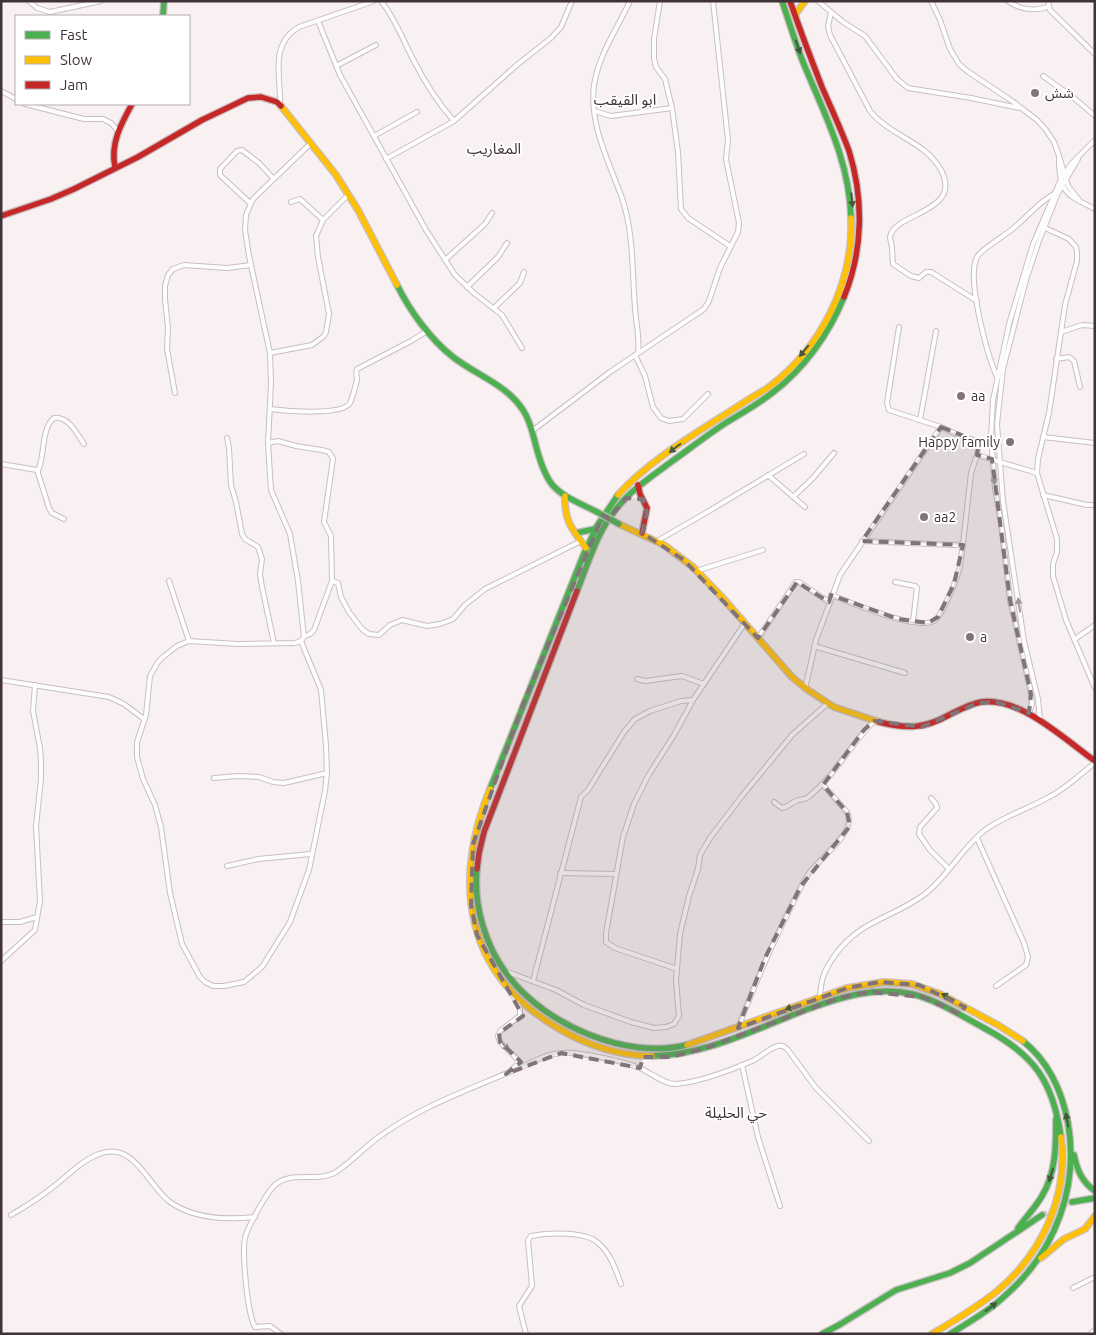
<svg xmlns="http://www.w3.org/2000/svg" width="1096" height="1335" viewBox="0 0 1096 1335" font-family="Ubuntu,'Noto Sans Arabic',sans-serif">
<rect width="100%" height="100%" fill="#f8f0f1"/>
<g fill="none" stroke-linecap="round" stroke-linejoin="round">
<path stroke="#d3cacc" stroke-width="5.5" stroke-dasharray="5.5 3" stroke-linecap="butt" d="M1042,1215L1067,1204"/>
<defs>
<g id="street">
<path d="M29,1L37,8L50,12L101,1"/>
<path d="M381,1C395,18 403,40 413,59C424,81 438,103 454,121"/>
<path d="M630,1C617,29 599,54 594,85C589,125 609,162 622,198C634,234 632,271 635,308C636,323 640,338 638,353"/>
<path d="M660,1L654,39V59L656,67L665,79L672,108L678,152L681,209L688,218L730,246"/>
<path d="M818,1L843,22L865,36L897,79L908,88L971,98L1019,108"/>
<path d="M931,1L940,20L950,49L959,64L967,71L1012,101L1037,120L1046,130L1054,142L1059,156L1068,186L1080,201"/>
<path d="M1008,1C1020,10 1035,11 1048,7"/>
<path d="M1048,1L1050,10L1095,54"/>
<path d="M831,13L828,26L830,35L870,111C890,136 925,141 941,170C963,211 898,213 891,234C889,237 890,239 891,242C893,250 892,257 893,264L911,276L919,278L926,272H931L977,301"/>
<path d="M318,21L340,75L426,230L455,275L475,294L502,315L522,348"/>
<path d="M336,66L376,45"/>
<path d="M1043,76L1074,98L1095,116"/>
<path d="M1,91L16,99"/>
<path d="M25,104L84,119H103L111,123L118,131"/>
<path d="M280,105C281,77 269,44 299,27L374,1"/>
<path d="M595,111L611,116L672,108"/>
<path d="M374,136L417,112"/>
<path d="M386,159L454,121L518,64L551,38L561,27L572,1"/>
<path d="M1059,159C1059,193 1067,195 1095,209"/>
<path d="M291,202L300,199L323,220"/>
<path d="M250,203L220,175V169L237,151L242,150L259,163L273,178"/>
<path d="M1043,227L1069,239L1076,247L1077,252V261L1065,305L1061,332"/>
<path d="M445,260L485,224L492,213"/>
<path d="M467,287L498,257L507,243"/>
<path d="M494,308L520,283L524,272"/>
<path d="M1095,326L1082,325L1061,332L1049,413L1038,459L1037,473L1057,539V552L1053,564V576L1066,620L1095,688"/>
<path d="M899,327L887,403L889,410L941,427L963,437L994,446"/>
<path d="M270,353L312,345L324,336L326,332L329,314L318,257L316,236L323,220L348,195"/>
<path d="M635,355L645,376L653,407L661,418L669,421L683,419L708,394"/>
<path d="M1056,359L1069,357L1074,361L1080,387"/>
<path d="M997,377C987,354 966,278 977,257C981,249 1008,234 1016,226C1028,216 1040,201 1054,194"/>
<path d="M175,393L167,349L168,328L165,299V286L168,275L173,269L184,265L227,268L251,265"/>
<path d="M270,409C285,411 342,416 350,403C352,399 356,384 357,380C357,375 355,374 357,369L411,341L427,331"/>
<path d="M920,420L936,331"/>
<path d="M532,431L610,372L704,309L709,301L720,268L738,232L739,223L726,159L728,140L713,1"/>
<path d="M1043,437L1095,443"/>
<path d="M227,438L229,448L231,485L236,502L242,534L245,539L258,547L262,559L260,574L262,587L274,643"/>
<path d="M268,443L278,441L296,446L322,450L329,452L333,459L324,522L331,536L332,581L314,630L310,634L305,636"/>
<path d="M977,455L1037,473"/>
<path d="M1,464L37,470L49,508L52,513L64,519"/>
<path d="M38,471C45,456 41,428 54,418C69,416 77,434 84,444"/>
<path d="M768,475L805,507"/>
<path d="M1043,495L1087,505H1095"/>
<path d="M793,497L813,478L834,453"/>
<path d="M657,541L704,514L804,454"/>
<path d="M862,541L955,545L963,544L971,473L977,455L979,442"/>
<path d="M696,571L763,550"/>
<path d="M169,581L189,641"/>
<path d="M332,581L338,583L341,597L349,612L362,629L369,634L379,635L390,625L402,620L427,626L440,624L453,619L465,605L485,589L581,541"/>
<path d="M895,582L915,586L917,588L913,621"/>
<path d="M831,595C850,602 916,631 934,621C942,616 958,577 960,566C961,559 962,551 963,544"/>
<path d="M758,638L796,582H799L829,602"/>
<path d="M1075,639L1095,625"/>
<path d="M301,641L321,690L326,745L327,773L325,791L309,870L290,922L262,967L244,982L224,986H213L205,982L200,977L182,944L170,893L161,827L155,805L143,779L137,757V742L146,715L150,676L158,662L163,657L177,646L189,641L238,644L295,643L301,641L304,637L298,581L290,534L271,490L268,443L271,383L270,353L249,256L245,230L246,215L253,199L310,144"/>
<path d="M814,646L905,673"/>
<path d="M637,679L645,681L682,676L704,684"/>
<path d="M1,680L109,697L124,704L144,719"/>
<path d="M805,689L816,640L840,575L941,427"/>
<path d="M1029,713L1032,704L1030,688L1010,600L1001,523L995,489L991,437L993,400L1009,324L1033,244L1061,179L1072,163L1095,140"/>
<path d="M1040,721L1038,699L1024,641L1003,501L997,424L1003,369L1026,280L1039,241L1058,193L1078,159"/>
<path d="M214,778L238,776L259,777L273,782L284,783L327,773"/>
<path d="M931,798L936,804L937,808L920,827L919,834L930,850L949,869"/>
<path d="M774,802L782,808C789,807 790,803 796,801C800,799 803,800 807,798C834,777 850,745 874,721"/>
<path d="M977,838L1024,943L1028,957L1026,965L996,986"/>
<path d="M227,866L258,859L311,854"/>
<path d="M560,873L616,874"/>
<path d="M1,922H20L37,917"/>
<path d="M1,961L35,930L40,901L36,826L41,779V761L40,748L33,711L35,685"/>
<path d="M677,969L615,948L606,942V933L623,837L634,804L648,776L674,735L693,700L745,623"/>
<path d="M505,971L556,990L584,1005L631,1022L654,1028L666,1027L674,1024L679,1016L676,980L680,934L689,896L698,869L700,855L710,838L742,796L792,735L827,704"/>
<path d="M533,981L581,797L588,790L624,732L635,719L650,711L681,701L693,700"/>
<path d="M820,997C821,978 824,971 835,955C860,920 893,918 925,894C948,876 962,848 985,830C1004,816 1028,809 1049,797C1066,789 1080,774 1095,763"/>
<path d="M738,1028C752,991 766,958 783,923C791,907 798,891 807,876C819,857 858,833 847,812L823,785"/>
<path d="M742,1065L758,1137L780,1206"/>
<path d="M511,1070L517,1065L518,1060L500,1042L498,1036L501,1030L520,1016V1009L512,993"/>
<path d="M11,1215C24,1207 37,1200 49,1190C65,1179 80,1161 99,1154C134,1140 148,1186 170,1202C194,1219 227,1220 255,1217"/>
<path d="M1073,1288L1095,1277"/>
<path d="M281,1334L270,1326L255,1327C247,1313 242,1253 245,1238C247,1228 267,1192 275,1185C291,1170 318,1183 336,1172C353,1161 366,1145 383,1134C422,1106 468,1090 512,1071C528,1065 544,1054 561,1053C578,1051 627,1062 642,1069C652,1074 666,1085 676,1084C700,1082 731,1070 752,1061C761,1057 769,1048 778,1046C783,1045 785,1047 788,1050L816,1088L869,1141"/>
<path d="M526,1334L519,1306L532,1286L528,1240L531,1236C548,1233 584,1231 597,1242C610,1252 616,1270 621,1284"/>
<path d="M1090,1334L1095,1330"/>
</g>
<g id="fast">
<path d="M782,1C789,21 795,42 803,62C824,113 850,162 851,218"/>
<path d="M163,16L164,1"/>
<path d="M397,285C410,311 430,339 453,357C476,375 506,384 523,410C530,420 533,434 536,446C548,492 557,492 597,512"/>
<path d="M576,533L595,529"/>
<path d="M577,591C588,563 597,532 616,509C631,490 652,476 671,462C689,449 706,436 724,424C740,414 757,405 772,393C804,369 829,334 844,297"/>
<path d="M490,789L583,556L597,526L618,495"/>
<path d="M477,869C473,906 486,948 509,977C546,1025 626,1060 687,1045"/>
<path d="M652,1056C707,1055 758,1028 808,1009C841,997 876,986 912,994C937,1000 960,1015 984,1028C1033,1054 1053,1080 1061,1137"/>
<path d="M1074,1155C1077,1170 1082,1182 1095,1191"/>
<path d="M1072,1202L1095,1198"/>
<path d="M1018,1228C1026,1217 1035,1208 1042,1196C1056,1173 1056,1146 1056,1119"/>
<path d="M822,1334L839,1325L896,1290L950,1273L970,1263L1042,1215"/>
<path d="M950,1334C971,1321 992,1309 1009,1292C1056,1249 1079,1186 1068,1123C1062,1091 1049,1062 1023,1041"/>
</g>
<g id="slow">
<path d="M795,15L805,1"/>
<path d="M281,106L336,175L358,210L397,285"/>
<path d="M618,495C649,460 701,430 740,405C750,398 760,393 769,387C821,348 854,283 851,218"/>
<path d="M565,496C564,521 572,529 586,548"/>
<path d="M619,524L664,545L693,567L722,597L792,677L808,690L834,707L879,722"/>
<path d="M490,789C452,884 465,974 558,1028C586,1045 620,1056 652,1056"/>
<path d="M687,1045L847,988L884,982L912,984L940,994L998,1025L1023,1041"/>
<path d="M1041,1258L1064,1239L1085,1229L1095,1216"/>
<path d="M932,1334C954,1321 976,1308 996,1292C1042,1254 1069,1196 1061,1137"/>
</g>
<g id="jam">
<path d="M790,1C800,30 811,59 822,87C831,108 841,129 849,151C864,199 863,251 844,297"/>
<path d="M115,167C110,144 121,124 132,104"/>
<path d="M1,216L51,199L74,189L138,157L202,120L248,98L261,97L277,102L281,106"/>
<path d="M638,485L640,494L647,508L642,533"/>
<path d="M879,722C907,729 924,729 949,715C959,710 970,704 981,702C1021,697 1064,739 1095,761"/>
<path d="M477,869L479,853L484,832L577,591"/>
</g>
</defs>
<use href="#street" stroke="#c9bfc2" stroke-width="6"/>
<use href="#fast" stroke="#c9bfc2" stroke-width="8"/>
<use href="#slow" stroke="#c9bfc2" stroke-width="8"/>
<use href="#jam" stroke="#c9bfc2" stroke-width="8"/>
<use href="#street" stroke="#fefdfd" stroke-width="4"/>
<use href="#fast" stroke="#4caf50" stroke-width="5.5"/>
<use href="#slow" stroke="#ffc107" stroke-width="5.5"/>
<use href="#jam" stroke="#c62828" stroke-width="5.5"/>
<defs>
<path id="fast-bridge" d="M597,512L619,524"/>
</defs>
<use href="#fast-bridge" stroke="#c9bfc2" stroke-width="8" stroke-linecap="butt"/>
<use href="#fast-bridge" stroke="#4caf50" stroke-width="5.5"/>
</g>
<defs><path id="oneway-solid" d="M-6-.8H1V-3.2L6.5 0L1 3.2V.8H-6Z" transform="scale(1.25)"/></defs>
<g fill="#44583e">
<use href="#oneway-solid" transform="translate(798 47) rotate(70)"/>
<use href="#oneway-solid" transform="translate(852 200) rotate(84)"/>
<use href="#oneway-solid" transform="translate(804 351) rotate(129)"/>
<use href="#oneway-solid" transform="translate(675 448) rotate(143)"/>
<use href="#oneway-solid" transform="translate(948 997) rotate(-153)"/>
<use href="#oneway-solid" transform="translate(792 1007) rotate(160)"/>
<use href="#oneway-solid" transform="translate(1067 1120) rotate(-101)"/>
<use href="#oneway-solid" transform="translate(1051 1175) rotate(107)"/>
<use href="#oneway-solid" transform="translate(991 1307) rotate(-37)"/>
</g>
<g fill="#9f989a">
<use href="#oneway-solid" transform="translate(994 478) rotate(85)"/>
<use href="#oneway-solid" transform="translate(1019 605) rotate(-99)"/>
<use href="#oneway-solid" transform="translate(504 1045) rotate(49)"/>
</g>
<path fill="#807477" fill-opacity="0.2" stroke="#807477" stroke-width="4" stroke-dasharray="10 6" stroke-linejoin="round" d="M941,427L979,442L977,455L992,459L1010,600L1031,694L1029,713L996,702L978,703L922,727L874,721L864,730L823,785L847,812L850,826L801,886L765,958L738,1028L847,988L879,982L919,985L965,1007L959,1014L923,997L869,992L839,998L706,1048L671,1057H643L640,1068L561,1053L506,1074L521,1062L500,1042L499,1033L523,1016L477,935L471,905L473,844L523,704L603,515L609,519L626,498L643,499L647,513L642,533L684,560L758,638L797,582L829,602L831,595L898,619L928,623L938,617L954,584L963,545L862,541Z"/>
<g fill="#807477" stroke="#fff" stroke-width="2">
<circle cx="1035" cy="93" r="5"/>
<circle cx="961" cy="396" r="5"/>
<circle cx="1010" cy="442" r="5"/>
<circle cx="924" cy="517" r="5"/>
<circle cx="970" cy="637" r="5"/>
</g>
<g text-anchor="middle" stroke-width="4" stroke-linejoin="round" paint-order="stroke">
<g font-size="14" fill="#403236" stroke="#fff" text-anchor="start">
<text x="1045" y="98">شش</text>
<text x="971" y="401">aa</text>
<text x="1000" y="447" text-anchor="end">Happy family</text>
<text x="934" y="522">aa2</text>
<text x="980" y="642">a</text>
</g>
<g font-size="15" fill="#403236" stroke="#fff">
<text x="625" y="105">ابو القيقب</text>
<text x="494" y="154">المغاريب</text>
<text x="736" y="1118">حي الحليلة</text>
</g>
</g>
<rect width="1096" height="1335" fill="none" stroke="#403236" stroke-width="5"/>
<rect x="15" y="15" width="175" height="90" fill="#ffffff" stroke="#b3adaf"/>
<rect x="25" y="31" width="25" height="8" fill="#4caf50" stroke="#b3adaf"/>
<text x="60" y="40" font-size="15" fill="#403236">Fast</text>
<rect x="25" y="56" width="25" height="8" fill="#ffc107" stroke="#b3adaf"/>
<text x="60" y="65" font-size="15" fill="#403236">Slow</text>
<rect x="25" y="81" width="25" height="8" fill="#c62828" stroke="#b3adaf"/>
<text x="60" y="90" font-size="15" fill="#403236">Jam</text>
</svg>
